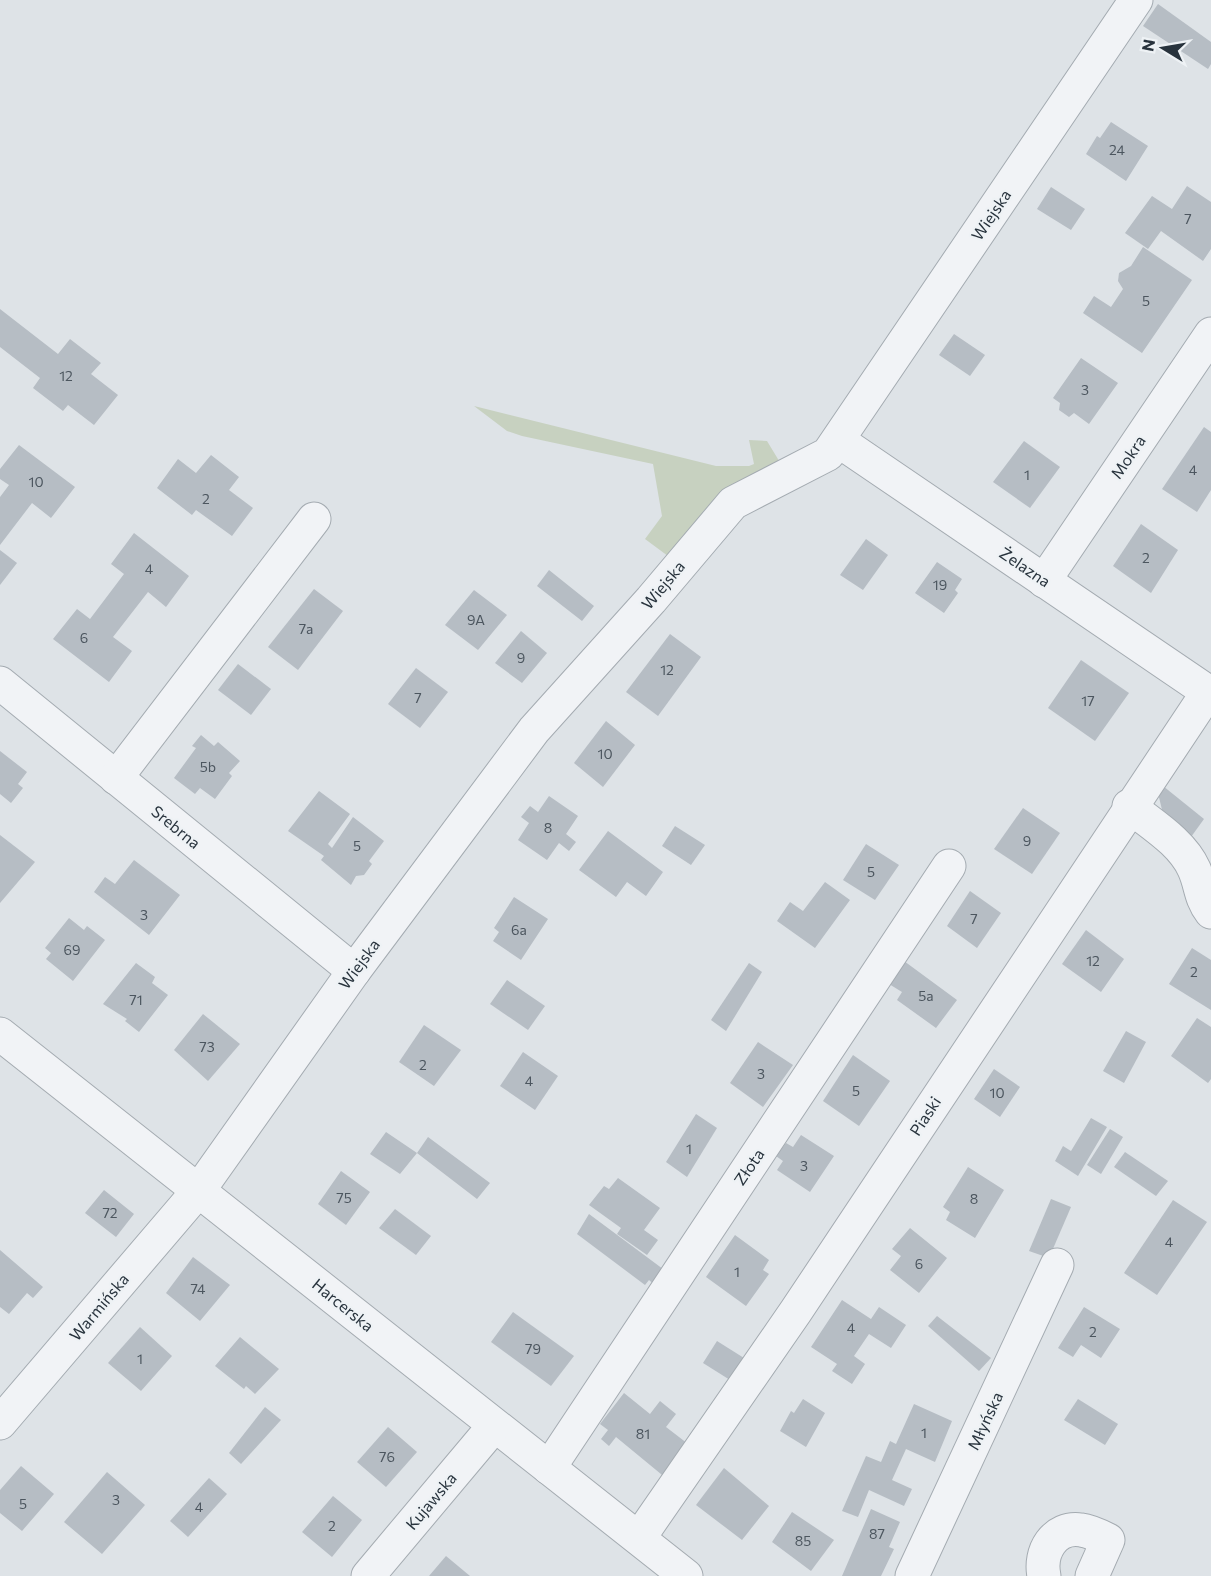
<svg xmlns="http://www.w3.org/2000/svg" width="1211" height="1576" viewBox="0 0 1211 1576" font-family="Commissioner,sans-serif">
<rect width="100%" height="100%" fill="#dee3e7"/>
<path fill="#c7d1c0" d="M474,406L716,466H749L754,464L749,440L767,441L784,469L672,559L645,539L662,516L653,464L522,436L507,431Z"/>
<g fill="#b6bdc4">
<path d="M1158,4L1211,42V64L1208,69L1143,26Z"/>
<path d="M1111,122L1148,146L1126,181L1086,154L1097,136L1100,138Z"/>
<path d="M1187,186L1211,202V249L1203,261L1161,231L1148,249L1125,233L1152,196L1172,209Z"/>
<path d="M1051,187L1085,209L1071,230L1037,209Z"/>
<path d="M1143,247L1192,280L1142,353L1083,313L1094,296L1111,307L1123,289L1118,281L1119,273L1131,266Z"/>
<path d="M0,309L58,354L70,339L101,363L91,374L118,395L94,425L68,405L63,411L33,388L40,378L0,347Z"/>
<path d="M954,334L985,355L970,376L939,355Z"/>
<path d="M1081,358L1118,383L1089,424L1074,413L1069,417L1059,410L1060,403L1053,398Z"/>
<path d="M1204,427L1211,432V490L1197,512L1162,489Z"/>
<path d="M1024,441L1060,467L1030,508L993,482Z"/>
<path d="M19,445L75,487L51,518L32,503L0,545V497L9,485L0,479V469Z"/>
<path d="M211,455L239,477L229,490L253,508L232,536L196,510L192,515L157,488L178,459L196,473Z"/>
<path d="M1141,524L1178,550L1151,593L1113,566Z"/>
<path d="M134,533L189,576L166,607L148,592L113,637L132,651L109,682L53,639L77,609L90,619L124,574L111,564Z"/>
<path d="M866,539L888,555L863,590L840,575Z"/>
<path d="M0,550L17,563L0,585Z"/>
<path d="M937,562L962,579L955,590L958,593L944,613L915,593Z"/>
<path d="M549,570L594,606L582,621L537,586Z"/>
<path d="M314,589L343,611L298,670L268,647Z"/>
<path d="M474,590L507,615L478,650L445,625Z"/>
<path d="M521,631L547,653L522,683L495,663Z"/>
<path d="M670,634L701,657L658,716L626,692Z"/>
<path d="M1081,660L1129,693L1095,741L1048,708Z"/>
<path d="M238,664L271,689L251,715L218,690Z"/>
<path d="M416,668L448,692L420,728L388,704Z"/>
<path d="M606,721L635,745L603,787L574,763Z"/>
<path d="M201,735L214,746L218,742L240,761L229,773L232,776L215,799L200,788L195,794L174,778L196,748L192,746Z"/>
<path d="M0,751L27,772L18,784L23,788L11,803L0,794Z"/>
<path d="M1163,786L1204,819L1191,837L1163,814L1158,793Z"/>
<path d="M319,791L350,814L328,844L332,848L353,817L384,841L369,861L372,864L364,875L356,876L351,885L321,860L324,856L288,831Z"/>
<path d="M549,796L578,816L566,834L576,842L569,851L559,843L547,860L518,840L529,823L521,817L530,806L538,812Z"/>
<path d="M1023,808L1060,833L1032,874L994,849Z"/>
<path d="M675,826L705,845L691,865L662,846Z"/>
<path d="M608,831L663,872L646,896L627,882L616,897L579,870Z"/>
<path d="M0,835L35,862L0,903Z"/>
<path d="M866,844L899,865L875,900L843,880Z"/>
<path d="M134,860L180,895L149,935L94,892L105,877L115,884Z"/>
<path d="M825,882L850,900L815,948L777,921L790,902L803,911Z"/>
<path d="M970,891L1001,913L977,948L947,926Z"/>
<path d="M514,897L548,919L521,960L493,941L499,932L494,928Z"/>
<path d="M69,918L84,930L87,926L105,940L73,981L46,959L51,953L45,948Z"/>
<path d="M1086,930L1124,959L1101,992L1062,964Z"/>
<path d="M1192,948L1211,960V1010L1169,984Z"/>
<path d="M904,961L957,1000L936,1028L897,1000L902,992L889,984Z"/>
<path d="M136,963L155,977L152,983L168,995L139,1032L125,1021L127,1019L103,1004Z"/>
<path d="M749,963L762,972L726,1031L711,1020Z"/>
<path d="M507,980L545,1006L528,1030L490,1004Z"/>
<path d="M203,1014L240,1044L208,1081L174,1050Z"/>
<path d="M1197,1018L1211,1027V1079L1208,1083L1171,1056Z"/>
<path d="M424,1025L461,1050L434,1086L399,1062Z"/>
<path d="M1126,1031L1146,1042L1124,1083L1103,1071Z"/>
<path d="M758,1042L793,1065L763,1107L730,1083Z"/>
<path d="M523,1052L558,1076L535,1110L500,1086Z"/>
<path d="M853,1055L890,1081L859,1126L823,1101Z"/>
<path d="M994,1069L1020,1087L1000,1117L974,1099Z"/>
<path d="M696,1114L717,1128L687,1177L666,1162Z"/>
<path d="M1091,1118L1107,1127L1078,1176L1055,1161L1063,1146L1071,1151Z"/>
<path d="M1110,1129L1123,1137L1101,1174L1087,1165Z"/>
<path d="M386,1132L417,1153L428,1137L490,1183L477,1199L417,1153L400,1174L370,1154Z"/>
<path d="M801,1135L834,1156L810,1192L777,1170L783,1161L776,1156L786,1143L793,1147Z"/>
<path d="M1125,1152L1168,1181L1156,1196L1114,1167Z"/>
<path d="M968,1167L1004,1190L975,1238L946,1220L950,1212L943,1207Z"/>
<path d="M341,1171L370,1192L346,1225L318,1204Z"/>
<path d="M618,1178L660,1208L644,1230L658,1240L647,1255L617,1234L621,1228L589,1205L604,1186L609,1189Z"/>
<path d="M104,1190L134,1214L116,1237L85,1213Z"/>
<path d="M1051,1199L1071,1207L1049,1258L1029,1251Z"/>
<path d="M1173,1200L1207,1222L1157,1295L1124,1273Z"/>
<path d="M395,1209L431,1236L416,1255L379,1228Z"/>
<path d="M589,1214L667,1272L657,1287L649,1280L645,1285L577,1234Z"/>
<path d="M910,1228L947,1258L919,1293L890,1270L901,1256L892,1249Z"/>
<path d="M735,1235L769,1260L763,1270L769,1274L746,1306L706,1277Z"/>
<path d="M0,1250L43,1287L33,1298L27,1293L9,1314L0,1307Z"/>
<path d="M193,1257L230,1285L200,1321L166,1293Z"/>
<path d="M842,1300L871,1319L879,1307L906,1325L891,1348L869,1334L854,1356L865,1364L852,1384L832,1371L837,1364L811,1347Z"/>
<path d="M1084,1307L1120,1329L1101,1358L1081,1345L1073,1357L1058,1348Z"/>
<path d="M513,1312L574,1356L551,1386L491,1342Z"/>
<path d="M937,1316L991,1358L979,1371L928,1326Z"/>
<path d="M140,1327L172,1356L141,1391L108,1363Z"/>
<path d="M240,1337L279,1369L255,1394L246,1386L244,1389L215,1366Z"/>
<path d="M717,1341L744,1358L730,1380L703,1363Z"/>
<path d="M624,1393L650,1414L660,1401L676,1414L666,1427L692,1447L667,1479L616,1437L609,1446L601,1439L608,1430L600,1424Z"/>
<path d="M803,1399L825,1413L806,1447L780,1431L791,1411L794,1413Z"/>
<path d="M1078,1399L1118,1424L1105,1445L1064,1420Z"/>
<path d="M914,1404L952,1421L935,1462L906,1449L892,1480L912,1489L904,1506L869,1490L858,1517L842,1511L866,1456L881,1462L890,1441L896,1444Z"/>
<path d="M265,1407L281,1420L241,1464L229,1453Z"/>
<path d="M388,1427L417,1452L386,1487L357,1462Z"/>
<path d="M21,1466L54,1494L22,1531L0,1513V1490Z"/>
<path d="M724,1468L769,1506L742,1540L696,1505Z"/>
<path d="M107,1472L145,1505L102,1554L64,1522Z"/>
<path d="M209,1478L227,1494L188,1537L170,1521Z"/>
<path d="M333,1496L362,1520L332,1557L302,1532Z"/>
<path d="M871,1509L900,1522L889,1547L894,1549L881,1576H842Z"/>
<path d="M792,1512L834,1540L811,1571L772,1542Z"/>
<path d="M446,1556L470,1576H429Z"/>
</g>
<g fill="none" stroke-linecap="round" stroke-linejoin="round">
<defs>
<g id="minor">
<path d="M839,441L1211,694"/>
<path d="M1044,581L1211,334"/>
<path d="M0,683L354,971"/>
<path d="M116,778L314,519"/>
<path d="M1129,806C1151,824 1182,842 1194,869C1201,884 1200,898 1211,912"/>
<path d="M0,1034L686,1576"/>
<path d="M0,1423L199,1190L354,971L534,730L651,600L733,503L828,454L1136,0"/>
<path d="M549,1468L949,866"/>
<path d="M639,1538L796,1311L1208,692"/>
<path d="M368,1576L494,1426"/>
<path d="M912,1576L1057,1265"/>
<path d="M1044,1576C1039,1552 1054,1526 1081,1530C1090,1531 1100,1536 1108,1540L1092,1576"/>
</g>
</defs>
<use href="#minor" stroke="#a4abb1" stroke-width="35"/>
<use href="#minor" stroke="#f1f3f6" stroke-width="33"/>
</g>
<g text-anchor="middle" stroke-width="4.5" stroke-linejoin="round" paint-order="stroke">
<g font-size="14" fill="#4c565f">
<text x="1117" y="155">24</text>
<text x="1188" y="224">7</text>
<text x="1146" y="306">5</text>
<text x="66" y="381">12</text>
<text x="1085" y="395">3</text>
<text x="1193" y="475">4</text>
<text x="1027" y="480">1</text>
<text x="36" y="487">10</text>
<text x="206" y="504">2</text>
<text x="1146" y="563">2</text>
<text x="149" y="574">4</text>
<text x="940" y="590">19</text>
<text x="476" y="625">9A</text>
<text x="306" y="634">7a</text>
<text x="84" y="643">6</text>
<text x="521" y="663">9</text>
<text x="667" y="675">12</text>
<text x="418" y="703">7</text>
<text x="1088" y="706">17</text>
<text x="605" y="759">10</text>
<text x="208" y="772">5b</text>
<text x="548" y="833">8</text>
<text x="1027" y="846">9</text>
<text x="357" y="851">5</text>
<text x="871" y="877">5</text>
<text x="144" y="920">3</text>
<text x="974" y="924">7</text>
<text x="519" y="935">6a</text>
<text x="72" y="955">69</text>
<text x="1093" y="966">12</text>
<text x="1194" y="977">2</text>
<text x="926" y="1001">5a</text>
<text x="136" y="1005">71</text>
<text x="207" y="1052">73</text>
<text x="423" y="1070">2</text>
<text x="761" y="1079">3</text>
<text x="529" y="1086">4</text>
<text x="856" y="1096">5</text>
<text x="997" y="1098">10</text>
<text x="689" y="1154">1</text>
<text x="804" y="1171">3</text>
<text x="344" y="1203">75</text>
<text x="974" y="1204">8</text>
<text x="110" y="1218">72</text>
<text x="1169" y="1247">4</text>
<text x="919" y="1269">6</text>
<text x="737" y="1277">1</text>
<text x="198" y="1294">74</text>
<text x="851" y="1333">4</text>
<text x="1093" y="1337">2</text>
<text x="533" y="1354">79</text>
<text x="140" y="1364">1</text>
<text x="924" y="1438">1</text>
<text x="643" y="1439">81</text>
<text x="387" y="1462">76</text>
<text x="116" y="1505">3</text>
<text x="23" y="1509">5</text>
<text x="199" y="1512">4</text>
<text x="332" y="1531">2</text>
<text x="877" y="1539">87</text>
<text x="803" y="1546">85</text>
</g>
<g font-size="16" fill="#28333d" stroke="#eef2f5">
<text transform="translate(991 215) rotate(-56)" y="6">Wiejska</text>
<text transform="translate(1128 457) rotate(-56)" y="6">Mokra</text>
<text transform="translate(1025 567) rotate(34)" y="6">Żelazna</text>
<text transform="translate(663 585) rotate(-50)" y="6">Wiejska</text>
<text transform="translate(176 827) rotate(39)" y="6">Srebrna</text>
<text transform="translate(359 964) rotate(-54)" y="6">Wiejska</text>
<text transform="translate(925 1116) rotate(-57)" y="6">Piaski</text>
<text transform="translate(749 1167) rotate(-56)" y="6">Złota</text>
<text transform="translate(343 1305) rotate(39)" y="6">Harcerska</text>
<text transform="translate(99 1307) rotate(-50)" y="6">Warmińska</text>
<text transform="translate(985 1421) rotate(-65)" y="6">Młyńska</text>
<text transform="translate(431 1501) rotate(-50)" y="6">Kujawska</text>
</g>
</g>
<g transform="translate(1163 48) rotate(281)" stroke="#eef2f5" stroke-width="4.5" paint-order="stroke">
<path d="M0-4.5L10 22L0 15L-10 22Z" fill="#28333d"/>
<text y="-9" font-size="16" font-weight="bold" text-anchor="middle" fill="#28333d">N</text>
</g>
</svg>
